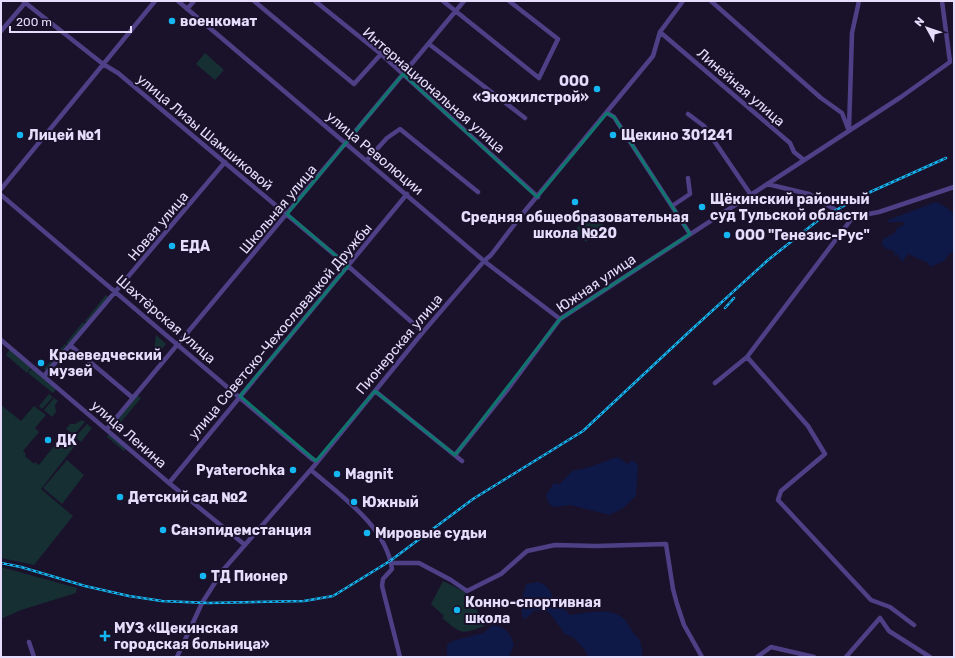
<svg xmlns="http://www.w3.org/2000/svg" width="955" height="658" viewBox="0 0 955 658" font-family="Rubik,sans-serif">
<rect width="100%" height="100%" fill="#1a122a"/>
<path fill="#162f33" d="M205 53 224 70 215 80 196 64Z
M592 212 604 223 586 242 574 231Z
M106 295 110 298 88 324 85 321Z
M83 322 87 325 70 346 66 343Z
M156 335 166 344 153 360Z
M65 344 69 347 47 372 44 369Z
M10 349 32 367 27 373 6 355Z
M33 368 57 388 53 393 28 373Z
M49 394 53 397 42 409 39 406Z
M137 395 141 398 117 427 112 425Z
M54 398 58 401 55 405 56 412 52 417 44 410Z
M1 405 21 421 34 406 46 415 35 428 39 432 23 451 26 454 25 456 34 464 35 462 39 465 54 446 57 448 68 435 77 443 41 489 73 516 34 565 1 558Z
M82 420 85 422 74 435 66 429 70 424H75Z
M87 424 92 428 81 442 75 437Z
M110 433 127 448 124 451 107 437Z
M67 460 84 475 62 504 43 488Z
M1 567 77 588 76 593 21 610 1 619Z
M443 581 465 592 483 620 485 624 484 626C460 635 462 634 442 618L444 616 431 604Z"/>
<path fill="#0e1947" d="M936 202 946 207 954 214V252L950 253 944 261 930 267 928 263 908 254 902 262 897 254 894 257 895 252 892 250 886 249 882 244 883 239 895 233 896 229 905 224 903 222H888V220Z
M617 457 628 464 632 460 638 465 636 496 623 508 610 515 570 505 554 507 549 504 546 495 554 483 560 484 572 471 587 468Z
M539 582C554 590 549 594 558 604 562 608 566 610 570 615 587 613 613 606 625 620 631 628 632 633 640 640L643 654 641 657H588L585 650 574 638 565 634 549 612 535 610 525 619 522 616V601L526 584Z
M492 625C505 626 510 633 514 645L509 657H447V645L452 641 484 633Z"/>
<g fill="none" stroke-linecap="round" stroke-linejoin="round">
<path stroke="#4e4086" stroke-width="4.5" d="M23 1 103 64 118 73 348 266 423 332
M178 1 484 261 560 319
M254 1 354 84 381 54
M315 1 381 54 538 197
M443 1 539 78 558 39 509 1
M711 1 821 98 842 113 849 131
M187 9 194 1
M1 31 25 3
M660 32 790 143 794 152 804 160
M429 44 525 118
M607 113 614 117 690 234
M688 114 704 126 751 195
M849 129 852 33 859 1
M367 160 387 138 400 129 478 192
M767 184 809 194 846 216 853 217 879 212 954 187
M1 189 155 1
M1 195 312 459 316 461
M672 206 690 194 688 178
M853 217 747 357 808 426 825 454 781 491 778 500 871 600 890 607 914 625
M1 340 169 483 245 545
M71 346 133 398
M44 376 225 162
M715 383 747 357
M375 391 462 461
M107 429 464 1
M455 455 508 389 560 319 901 97 950 62 942 1
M311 470C341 496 386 526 392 569L383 579 382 586 400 657
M169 483 407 194
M391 563H419L451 580 467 591 501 574 527 551 555 545 596 546 666 544 673 589 677 604 684 625 702 657
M29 642 34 657
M177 657 202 603 223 570 314 466 423 332 484 261 491 255 524 212 653 56 660 32 683 1
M757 657 771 647 814 657
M846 657 880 618 889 631 930 657"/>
<g stroke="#14b7f2" stroke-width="2.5">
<path id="rail" d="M725 308 734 298
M1 563 21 567 85 586 129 596 162 601 208 603 304 601 333 596 390 561 473 499 583 431 690 331 768 260 821 218 868 193 946 158"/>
</g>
<use href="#rail" stroke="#1a122a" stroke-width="1" stroke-dasharray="3" stroke-linecap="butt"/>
</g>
<path fill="none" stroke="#0f766e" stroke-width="3" stroke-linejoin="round" d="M403 74 537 197 607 113 614 117 690 234 560 319 455 455 375 391 316 461 240 396 348 266 287 214Z"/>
<g fill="#14b7f2" stroke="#1a122a" stroke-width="1.5">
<circle cx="172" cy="21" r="4"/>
<circle cx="597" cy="89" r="4"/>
<circle cx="20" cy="135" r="4"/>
<circle cx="613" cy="135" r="4"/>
<circle cx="575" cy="202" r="4"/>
<circle cx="702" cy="207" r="4"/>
<circle cx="727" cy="235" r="4"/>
<circle cx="172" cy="246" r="4"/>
<circle cx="41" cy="363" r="4"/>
<circle cx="48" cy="440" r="4"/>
<circle cx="293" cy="470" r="4"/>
<circle cx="337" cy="474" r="4"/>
<circle cx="120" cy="497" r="4"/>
<circle cx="354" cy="502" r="4"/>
<circle cx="163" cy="530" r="4"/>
<circle cx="367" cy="533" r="4"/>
<circle cx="203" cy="576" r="4"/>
<circle cx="457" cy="610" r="4"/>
<path d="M103 630h4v4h4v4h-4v4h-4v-4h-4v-4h4z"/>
</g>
<g text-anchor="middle" stroke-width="4" stroke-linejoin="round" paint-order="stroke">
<g font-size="14" font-weight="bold" fill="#e6ddfd" stroke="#1a122a" text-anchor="start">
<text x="180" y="26">военкомат</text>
<text x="589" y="86" text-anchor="end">ООО<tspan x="589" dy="16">«Экожилстрой»</tspan></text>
<text x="28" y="140">Лицей №1</text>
<text x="621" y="140">Щекино 301241</text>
<text x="710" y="204">Щёкинский районный<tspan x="710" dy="16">суд Тульской области</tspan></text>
<text x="575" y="222" text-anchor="middle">Средняя общеобразовательная<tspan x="575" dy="16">школа №20</tspan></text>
<text x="735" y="240">ООО "Генезис-Рус"</text>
<text x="180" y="251">ЕДА</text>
<text x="49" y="360">Краеведческий<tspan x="49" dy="16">музей</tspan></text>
<text x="56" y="445">ДК</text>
<text x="285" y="475" text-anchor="end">Pyaterochka</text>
<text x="345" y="479">Magnit</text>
<text x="128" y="502">Детский сад №2</text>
<text x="362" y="507">Южный</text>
<text x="171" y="535">Санэпидемстанция</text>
<text x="375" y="538">Мировые судьи</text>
<text x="211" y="581">ТД Пионер</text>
<text x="465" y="607">Конно-спортивная<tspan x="465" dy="16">школа</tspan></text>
<text x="114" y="633">МУЗ «Щекинская<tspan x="114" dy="16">городская больница»</tspan></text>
</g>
<g font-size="14" fill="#e6ddfd" stroke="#1a122a">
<text transform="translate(741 87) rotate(41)" y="5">Линейная улица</text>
<text transform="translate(434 90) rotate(41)" y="5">Интернациональная улица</text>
<text transform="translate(205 132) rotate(40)" y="5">улица Лизы Шамшиковой</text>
<text transform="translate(375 153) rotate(40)" y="5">улица Революции</text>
<text transform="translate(278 209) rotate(-50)" y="5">Школьная улица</text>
<text transform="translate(158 226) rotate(-50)" y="5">Новая улица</text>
<text transform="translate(596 283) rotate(-34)" y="5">Южная улица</text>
<text transform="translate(166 319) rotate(41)" y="5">Шахтёрская улица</text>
<text transform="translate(280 331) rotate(-50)" y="5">улица Советско-Чехословацкой Дружбы</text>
<text transform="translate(399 344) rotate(-50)" y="5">Пионерская улица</text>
<text transform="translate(129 434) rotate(41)" y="5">улица Ленина</text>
</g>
</g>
<rect width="955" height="658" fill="none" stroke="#e6ddfd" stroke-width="4"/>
<g transform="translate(927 28) rotate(310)" stroke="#1a122a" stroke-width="3" paint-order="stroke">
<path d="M0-3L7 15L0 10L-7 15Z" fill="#e6ddfd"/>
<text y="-6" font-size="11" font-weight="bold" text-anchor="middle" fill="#e6ddfd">N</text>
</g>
<path d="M10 26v6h121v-6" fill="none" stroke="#e6ddfd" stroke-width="2"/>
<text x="16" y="26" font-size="12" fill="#e6ddfd" stroke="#1a122a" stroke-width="3" paint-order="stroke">200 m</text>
</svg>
